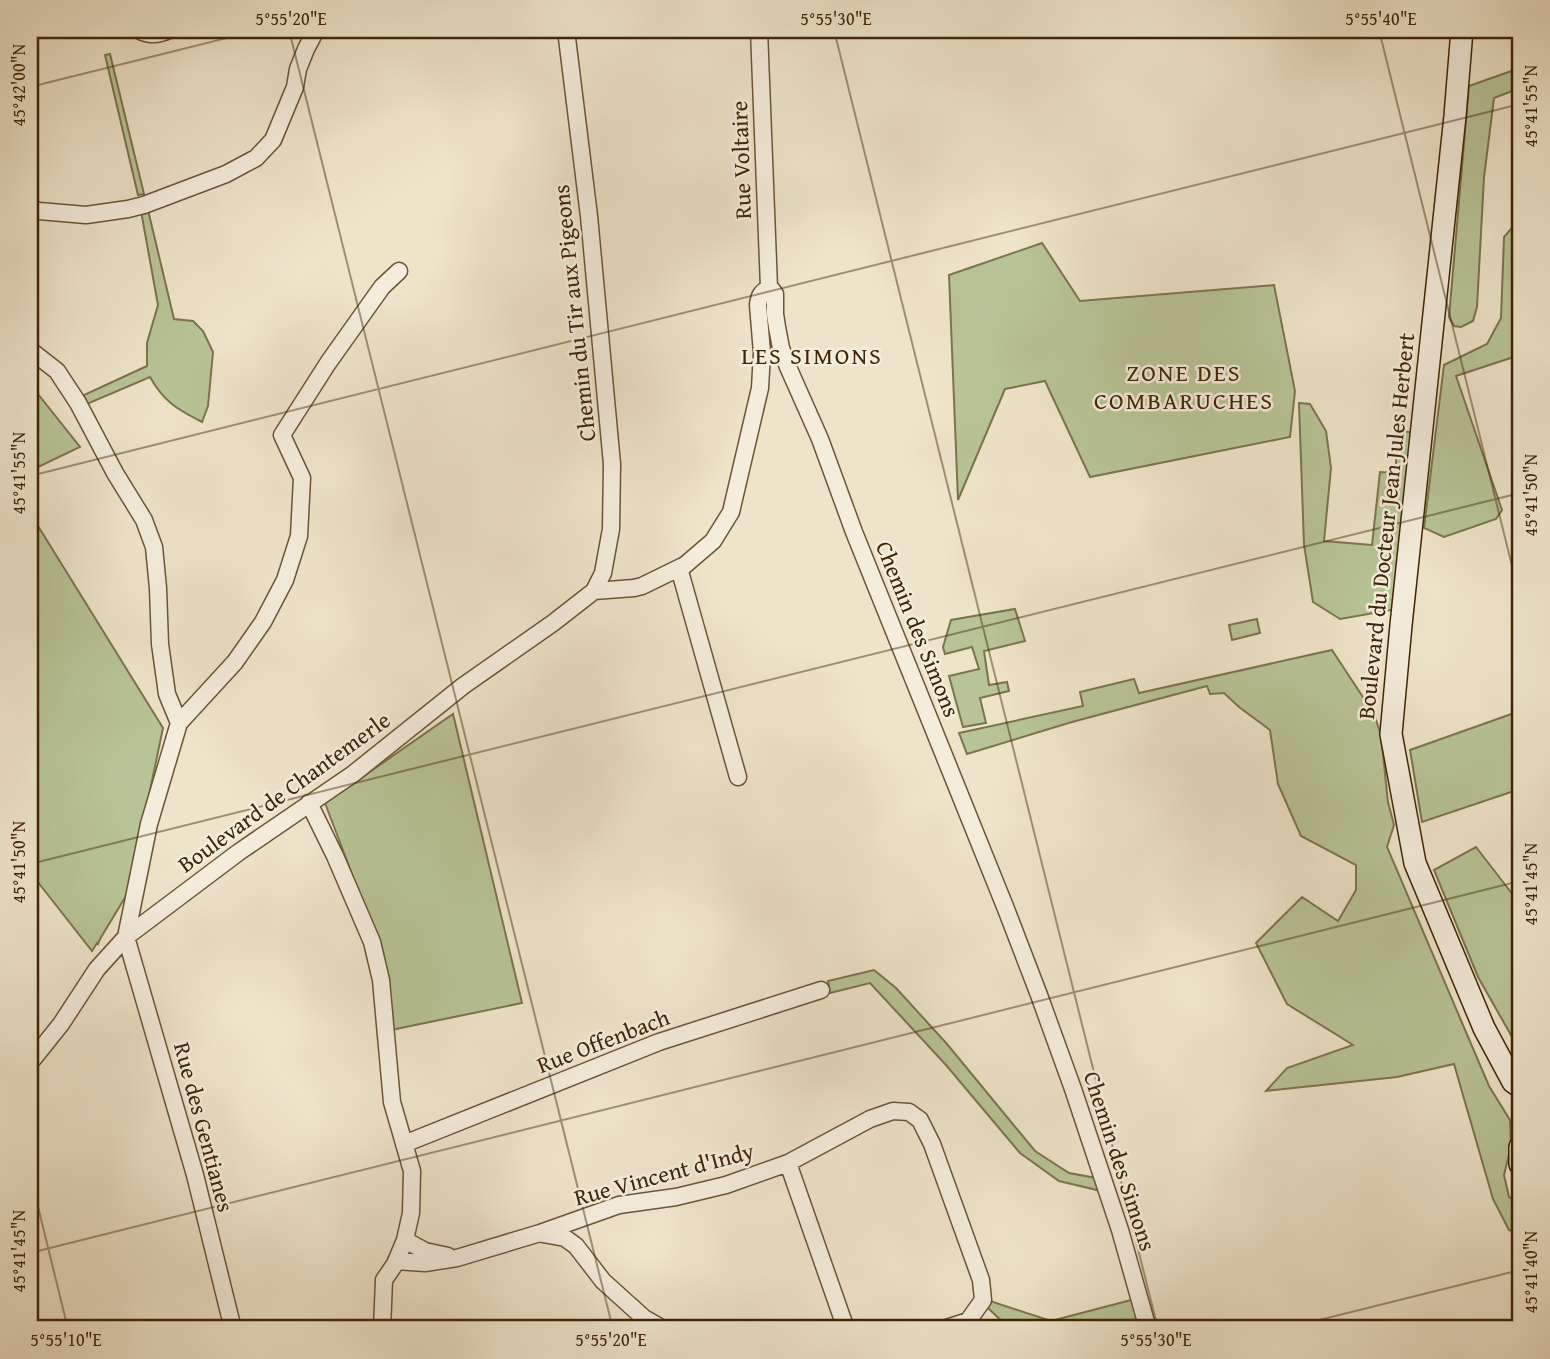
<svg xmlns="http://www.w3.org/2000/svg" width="1550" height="1359" viewBox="0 0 1550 1359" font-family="'Gentium Book Plus',serif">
<rect width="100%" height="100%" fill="#eee4ca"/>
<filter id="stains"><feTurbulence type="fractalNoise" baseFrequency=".00286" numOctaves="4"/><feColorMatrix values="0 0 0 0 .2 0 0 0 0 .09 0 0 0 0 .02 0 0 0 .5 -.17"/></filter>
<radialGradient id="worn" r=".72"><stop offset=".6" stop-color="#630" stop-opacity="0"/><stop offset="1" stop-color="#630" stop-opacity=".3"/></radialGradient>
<path fill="#b8c497" stroke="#7c744e" stroke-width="2" d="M110 54 144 194 138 195 105 55Z
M1520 68V88L1494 98 1484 177 1477 307 1473 321 1461 327 1454 326 1449 317 1469 86Z
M148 210 174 319 193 321 203 331 213 352 208 406 202 422C177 409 164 402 150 377L87 404 84 395 147 366V343L158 305 141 211Z
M1511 229 1520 230V236L1513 237 1517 322H1520V355L1456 376 1502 510 1496 519 1444 537 1424 528 1444 365 1487 344 1501 318 1504 237Z
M1042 243 1080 301 1274 285 1295 391 1290 437 1090 477 1045 381 1005 389 958 500 949 275Z
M30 384 80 447 30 471Z
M1299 403 1310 404 1326 431 1331 468 1324 541 1372 545 1380 472 1396 473V429L1417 434 1403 608 1340 619 1313 602 1304 545Z
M30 513 163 728 129 891 100 939 98 944 97 943 92 951 30 872Z
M1015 609 1025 641 984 651 989 685 1007 682 1009 691 980 698 986 723 963 727 949 676 979 669 972 647 945 654 943 647 951 620Z
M1257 619 1260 633 1232 640 1229 625Z
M1332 650 1374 714 1381 735 1388 802 1394 825 1387 847 1489 1086 1510 1120 1511 1146 1504 1175 1509 1197 1520 1202V1232L1509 1230 1493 1199 1454 1064 1397 1077 1266 1091 1287 1068 1353 1045 1287 1004 1256 943 1302 897 1338 921 1356 890V865L1301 836 1278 784 1270 730 1239 707 1224 693 1210 694 1207 686 1072 722 967 754 959 733 1083 706 1080 692 1134 679 1139 693Z
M1520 711V789L1422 822 1410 750Z
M453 714 522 1003 391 1030 377 940 325 803Z
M1476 847 1520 904V1051L1478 977 1434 870Z
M874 970 896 988 947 1044 1035 1151 1069 1173 1096 1178 1101 1191 1059 1181 1020 1153 946 1065 870 983 830 993 828 981Z
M1135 1299 1140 1318 1101 1329H1010L987 1307 990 1301 1051 1321Z"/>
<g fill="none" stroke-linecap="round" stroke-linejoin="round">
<g stroke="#6b5536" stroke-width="19">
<path id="street" d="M138 30C149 36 158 35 169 30
M759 30 769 288
M30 208 39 211 86 215 128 209 144 205 226 174 256 158 273 140 295 87 298 69 306 49 316 30
M30 350 57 371 78 403 115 473 144 520 154 547 158 588 160 644 167 694 179 723
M679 568 738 777
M594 591 634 588 642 586 685 565 713 541 731 512 760 388 762 353 758 305C759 296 761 292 769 288L772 290 775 294V314L777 327 781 348 788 367 820 439 854 532 1006 909 1039 995 1073 1089 1120 1230 1148 1329
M309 803 335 856 372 942 381 980 392 1102 412 1171 411 1213 405 1240 395 1264 384 1280 382 1329
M30 1060 33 1059 61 1024 97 969 126 937 239 852 353 774 463 686 553 623 594 591 603 573 611 529 612 464 589 216 566 30
M404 1144 659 1042 821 990
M788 1163 846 1329
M543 1234 565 1238 576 1246 603 1281 644 1318 663 1329
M405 1240 425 1251 448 1256
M396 1261 425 1263 457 1258 540 1233 619 1205 676 1197 726 1185 788 1163 870 1119 893 1111 909 1112 920 1120 932 1144 981 1280 983 1300 968 1321 943 1329
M233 1329 195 1175 126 937 149 824 179 723 235 662 263 622 285 580 299 536 302 478 282 435 328 363 382 287 399 271"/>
</g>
<g stroke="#3f2504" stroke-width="24">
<path id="secondary" d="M1462 30 1455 116 1401 625 1391 734 1415 863 1484 1028 1513 1082 1520 1087
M1520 1147V1164"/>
</g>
<use href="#street" stroke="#f4eddd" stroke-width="16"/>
<use href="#secondary" stroke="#f4eddd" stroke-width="21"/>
</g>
<path fill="none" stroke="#3f2504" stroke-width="2" stroke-opacity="0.45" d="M289 30 613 1329M834 30 1158 1329M1379 30 1520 598M30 87 259 30M30 476 1520 104M30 864 1520 493M30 1174 68 1329M30 1253 1520 881M1283 1329 1520 1270"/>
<g text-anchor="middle" stroke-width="5" stroke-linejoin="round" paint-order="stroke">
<g font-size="23" fill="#3f2504" stroke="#f4eddd">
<text transform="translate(741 160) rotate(-92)" y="8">Rue Voltaire</text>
<text transform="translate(574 313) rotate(-96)" y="8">Chemin du Tir aux Pigeons</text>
<text transform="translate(1386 526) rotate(-84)" y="8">Boulevard du Docteur Jean Jules Herbert</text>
<text transform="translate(918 629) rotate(68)" y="8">Chemin des Simons</text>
<text transform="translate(284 792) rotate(-36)" y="8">Boulevard de Chantemerle</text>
<text transform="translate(603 1041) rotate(-21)" y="8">Rue Offenbach</text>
<text transform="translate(204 1127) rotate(75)" y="8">Rue des Gentianes</text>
<text transform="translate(1120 1161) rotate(72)" y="8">Chemin des Simons</text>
<text transform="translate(664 1174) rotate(-15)" y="8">Rue Vincent d'Indy</text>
</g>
<g font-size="24" letter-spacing="2" fill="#3f2504" stroke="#f4eddd">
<text x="812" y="364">LES SIMONS</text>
<text x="1184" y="381">ZONE DES<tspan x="1184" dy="28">COMBARUCHES</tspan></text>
</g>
</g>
<rect width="1550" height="1359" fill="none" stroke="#eee4ca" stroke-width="77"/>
<rect x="38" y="38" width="1474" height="1282" fill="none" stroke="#3f2504" stroke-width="2.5"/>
<g font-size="18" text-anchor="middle" fill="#3f2504">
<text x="291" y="25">5°55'20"E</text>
<text x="836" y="25">5°55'30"E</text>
<text x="1381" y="25">5°55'40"E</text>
<text transform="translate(19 85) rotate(-90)" y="6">45°42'00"N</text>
<text transform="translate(1531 106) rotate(-90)" y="6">45°41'55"N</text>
<text transform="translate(19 473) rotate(-90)" y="6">45°41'55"N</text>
<text transform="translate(1531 495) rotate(-90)" y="6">45°41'50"N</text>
<text transform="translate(19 862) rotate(-90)" y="6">45°41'50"N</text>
<text transform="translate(1531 884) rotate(-90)" y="6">45°41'45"N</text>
<text transform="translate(19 1251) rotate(-90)" y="6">45°41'45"N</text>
<text transform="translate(1531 1272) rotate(-90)" y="6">45°41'40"N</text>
<text x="66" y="1346">5°55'10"E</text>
<text x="611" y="1346">5°55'20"E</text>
<text x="1156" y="1346">5°55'30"E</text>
</g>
<rect width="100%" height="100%" filter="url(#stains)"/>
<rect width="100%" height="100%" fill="url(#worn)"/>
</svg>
